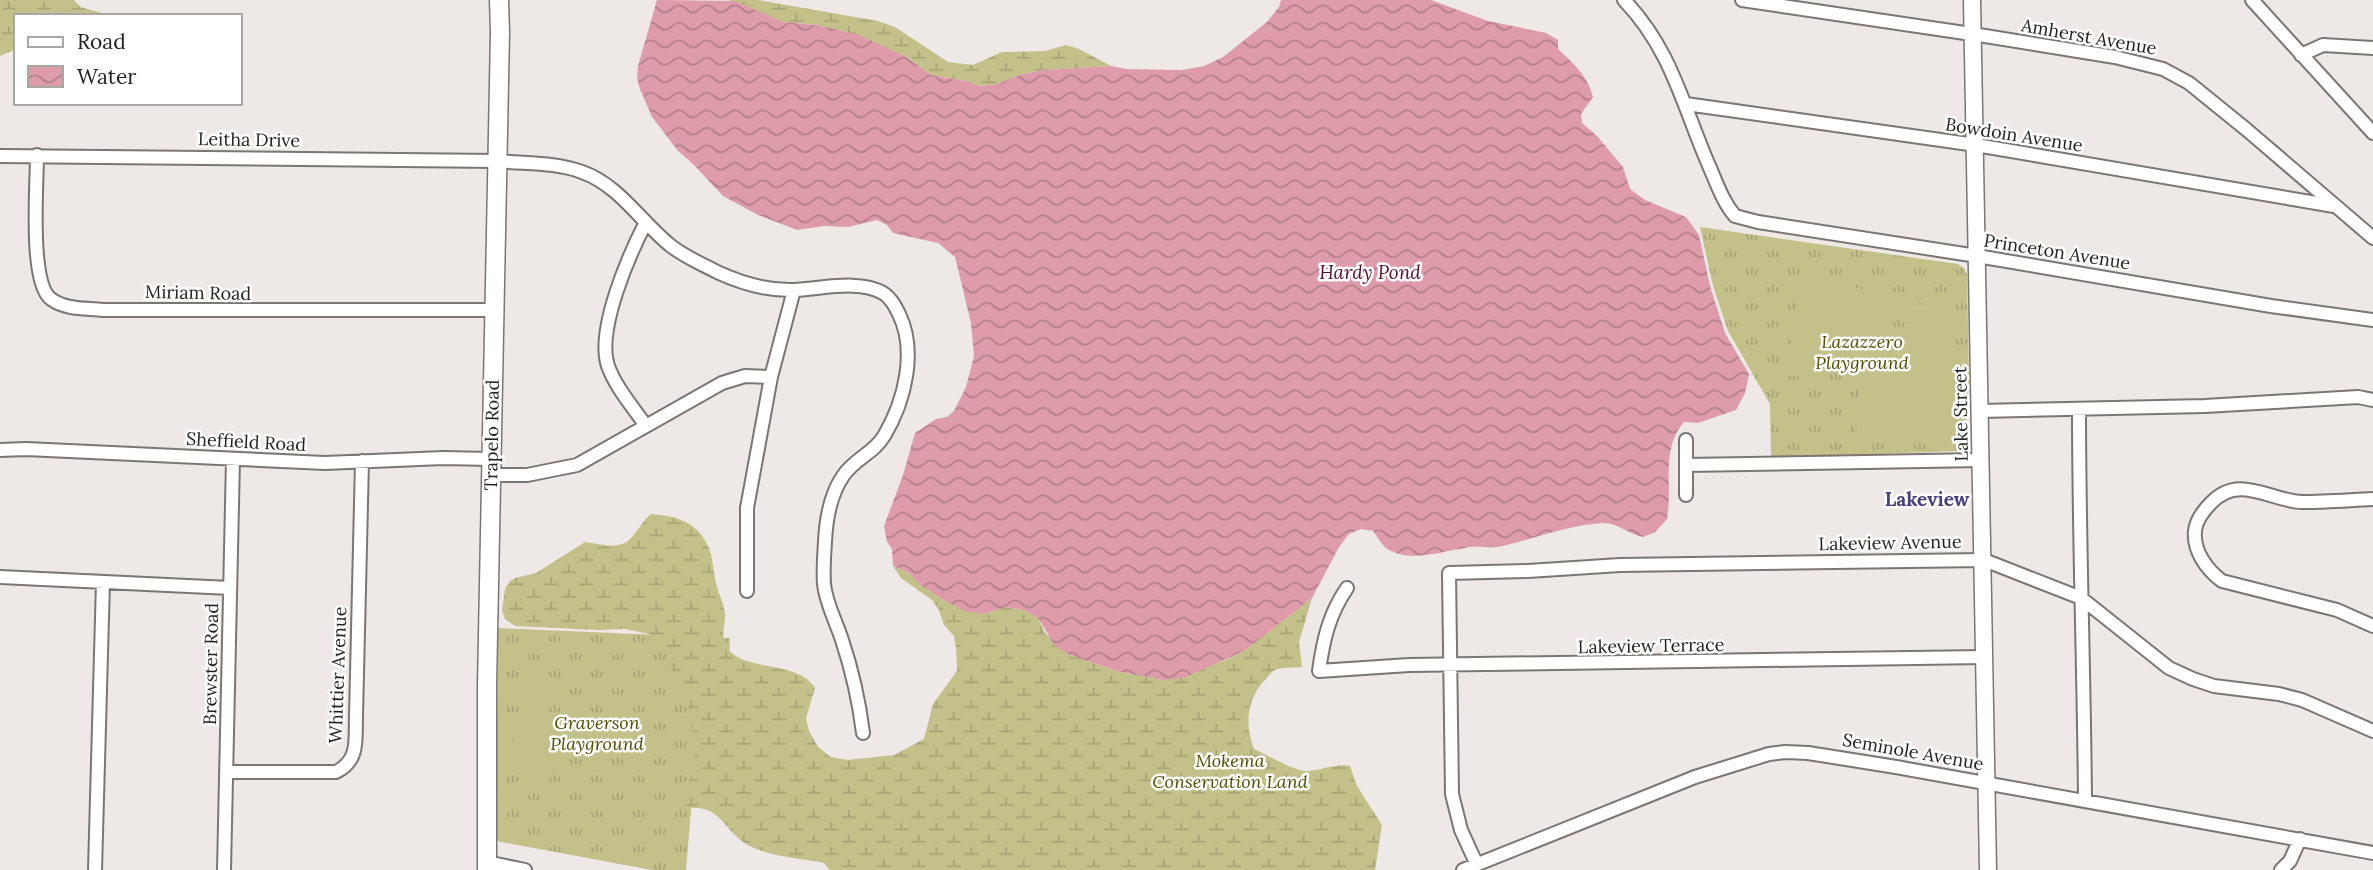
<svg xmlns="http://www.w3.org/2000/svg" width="2373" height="870" viewBox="0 0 2373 870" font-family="Lora,serif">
<defs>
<pattern id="grass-tufts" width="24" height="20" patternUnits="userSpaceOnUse" patternTransform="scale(1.75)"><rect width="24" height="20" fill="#c3c08a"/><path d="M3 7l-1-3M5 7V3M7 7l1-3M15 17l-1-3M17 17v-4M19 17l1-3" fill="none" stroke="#a7a577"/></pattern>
<pattern id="wetland-marsh" width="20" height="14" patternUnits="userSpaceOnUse" patternTransform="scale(1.75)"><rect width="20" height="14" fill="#c3c08a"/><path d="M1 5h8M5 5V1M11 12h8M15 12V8" fill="none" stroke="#a7a577"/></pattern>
<pattern id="water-waves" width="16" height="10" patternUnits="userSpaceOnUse" patternTransform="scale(1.75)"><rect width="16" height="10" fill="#de9cab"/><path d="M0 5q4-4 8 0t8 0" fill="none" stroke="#b47f8b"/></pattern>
</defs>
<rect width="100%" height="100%" fill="#eee9e6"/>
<path fill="url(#grass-tufts)" d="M1700 227 1958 264 1964 268 1967 275 1969 381 1965 443 1960 451 1771 458 1770 404 1728 331 1713 286Z
M498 628 730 638 724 756 696 751 686 870H652L496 841Z"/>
<path fill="url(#wetland-marsh)" d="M0 0H74L80 7 113 16H16V49L0 56Z
M728 0H758L878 21 895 27 948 62 973 65 1002 52 1045 51 1066 45 1079 49 1111 66 1044 70 1022 74 997 84 979 86 966 81 931 75 906 57 818 25 783 22Z
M651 514C675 516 697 521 708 546 713 556 713 571 716 583 718 593 724 603 725 614 726 623 720 636 726 646 741 673 797 659 815 688L806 718 809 731 818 747 831 757 848 760 894 755 924 739 933 704 957 671 956 648 954 636 944 625 939 610 932 600 901 578 893 566 909 573 920 584 945 601 983 614 1006 607 1024 610 1038 618 1045 633 1070 655 1120 672 1163 680 1225 660 1244 651 1312 598 1299 642 1302 667C1295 668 1282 667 1275 670 1271 672 1269 675 1267 678 1247 697 1244 724 1254 749 1267 755 1294 771 1306 771 1321 771 1335 763 1350 766L1357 786 1382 825 1375 870H830L824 863C799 858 765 857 743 842 723 828 720 806 690 808L684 803V794L692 775 695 750 687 699 673 677 664 646 649 634 625 629 597 630 515 626 505 619 502 610 505 589 510 581 515 578 536 573 585 542C600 544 617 550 629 540 637 533 642 521 651 514Z"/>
<path fill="#c3c08a" d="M1805 279 1844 284 1896 300C1887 359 1846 381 1789 376L1786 369 1800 283Z
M1911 304 1952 306 1951 330 1910 328Z
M1902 334 1952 337 1948 369 1955 421 1947 434 1856 444C1857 414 1854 383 1873 359 1881 349 1893 342 1902 334Z
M509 688H547V693H554L553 703H547V706H509L508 702H502V692H508Z
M509 712 547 713V731L508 730Z
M507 742 553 743 552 775 506 774Z"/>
<path fill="url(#water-waves)" d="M657 0 735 1 783 22 817 25 859 35 906 57 931 75 966 81 979 86 997 84 1022 74 1044 70 1111 66 1126 69 1182 70 1204 66 1223 57 1267 22 1279 7 1281 0H1431L1488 21 1546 33 1558 40V49C1573 63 1588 76 1593 97L1581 114 1582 123 1597 136 1623 167 1630 189 1645 200 1686 217 1699 235 1710 286 1725 333 1749 374 1745 393 1736 410 1698 423 1684 422C1660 449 1673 487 1667 519L1655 532 1643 537C1628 534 1619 523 1603 523 1569 525 1536 538 1503 546 1490 549 1477 545 1465 548 1442 551 1409 564 1386 548 1381 544 1377 536 1373 531L1361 529 1349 534 1339 547 1312 598 1244 651 1183 678 1163 680 1120 672 1070 655 1055 646 1038 618 1024 610 1006 607 983 614 965 611 945 601 919 584 909 573 893 566 892 549 887 542 884 526 903 475 915 433 936 419 947 417 954 411 966 387 974 356 971 323 955 257 938 243 893 233 887 225 877 220 848 227 824 226 797 230 758 215 723 196 693 164 678 151 652 117 640 89 637 78 638 66Z"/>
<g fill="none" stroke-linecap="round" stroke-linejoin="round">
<g stroke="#7a7673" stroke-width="16">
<path id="minor" d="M1624 0C1672 50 1683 107 1710 168 1717 184 1723 202 1735 216L1758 222 1977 256 2271 306 2373 320
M1742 0 1985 36 2115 57 2163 69 2189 83 2247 130 2373 238
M2252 0 2373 133
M2301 55 2323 45 2373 48
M1686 104 1976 145 2334 206
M37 155C37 184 29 283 51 299 66 310 86 308 103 310H495
M0 156 498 161C525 164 555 162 582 172 619 185 641 222 671 246 685 257 702 264 717 272 741 283 768 291 794 290 821 289 859 279 883 293 891 298 895 306 899 314 917 351 905 401 884 436 874 453 854 459 843 476 830 495 826 519 825 542 824 556 823 570 824 584 826 604 836 621 842 640 852 670 859 701 863 733
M2079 409C2079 540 2084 670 2085 801
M1980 411 2205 406 2358 397 2373 400
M646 426C633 407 616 388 608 366 596 330 629 255 646 222
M1686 440V495
M0 450 26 449 325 463 443 458 491 459
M1686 465 1982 460
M491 475H527L577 465 722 383 745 376 771 377
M2373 499C2350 500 2326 502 2302 502 2270 501 2239 473 2211 503 2204 510 2196 520 2195 531 2193 551 2207 570 2222 581L2337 610 2373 626
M0 577 230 588
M1347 588C1329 614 1323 641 1319 671L1409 665 1985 657
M747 591V508L771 377 794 290
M226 772H336C360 760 355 739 356 716L362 461
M486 862 525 870
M1477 865 1461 830 1452 794 1449 573 1528 571 1620 565 1984 560 2081 598 2169 668 2193 679 2214 686 2279 694 2302 700 2373 731
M95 870 103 582
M224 870 233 459
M1463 870 1695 777 1769 754 1785 752 1808 753 1896 767 2373 853
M2281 870 2290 861 2300 839"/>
</g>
<g stroke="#7a7673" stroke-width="19">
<path id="tertiary" d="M1972 0 1988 870"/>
</g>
<g stroke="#7a7673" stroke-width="21">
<path id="secondary" d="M487 870V685L500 32 499 0"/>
</g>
<use href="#minor" stroke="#fff" stroke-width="12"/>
<use href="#tertiary" stroke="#fff" stroke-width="16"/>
<use href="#secondary" stroke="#fff" stroke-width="18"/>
</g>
<g text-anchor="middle" stroke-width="5" stroke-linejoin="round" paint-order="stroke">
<g font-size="18" fill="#242221" stroke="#fff">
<text transform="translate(2089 37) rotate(10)" y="6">Amherst Avenue</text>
<text transform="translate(2014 135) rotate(9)" y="6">Bowdoin Avenue</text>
<text transform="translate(249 140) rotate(1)" y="6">Leitha Drive</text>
<text transform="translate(2057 252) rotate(9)" y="6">Princeton Avenue</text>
<text transform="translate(198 293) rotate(1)" y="6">Miriam Road</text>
<text transform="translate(1961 414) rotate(-91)" y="6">Lake Street</text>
<text transform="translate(492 435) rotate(-89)" y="6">Trapelo Road</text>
<text transform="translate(246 442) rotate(3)" y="6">Sheffield Road</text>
<text transform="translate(1890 543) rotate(-1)" y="6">Lakeview Avenue</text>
<text transform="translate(1651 646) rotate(-1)" y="6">Lakeview Terrace</text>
<text transform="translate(211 664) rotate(-89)" y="6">Brewster Road</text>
<text transform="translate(338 675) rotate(-88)" y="6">Whittier Avenue</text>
<text transform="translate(1913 752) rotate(10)" y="6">Seminole Avenue</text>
</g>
<g font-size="18" font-style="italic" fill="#534d00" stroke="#fff">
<text x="1862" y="348">Lazazzero<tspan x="1862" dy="21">Playground</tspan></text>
<text x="597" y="729">Graverson<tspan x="597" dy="21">Playground</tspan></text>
<text x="1230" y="767">Mokema<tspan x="1230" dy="21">Conservation Land</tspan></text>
</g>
<g font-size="19" font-style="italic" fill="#5b0e2b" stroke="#fff">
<text x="1370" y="279">Hardy Pond</text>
</g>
<g font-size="19" font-weight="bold" fill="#4a407d" stroke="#fff">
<text x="1927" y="506">Lakeview</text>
</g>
</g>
<rect x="14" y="14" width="228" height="91" fill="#ffffff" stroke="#a7a7a6" stroke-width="2"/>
<rect x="28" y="37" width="35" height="10" fill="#ffffff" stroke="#a7a7a6" stroke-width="2"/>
<text x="77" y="49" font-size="21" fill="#242221">Road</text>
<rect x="28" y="66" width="35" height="21" fill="url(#water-waves)" stroke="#a7a7a6" stroke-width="2"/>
<text x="77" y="84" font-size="21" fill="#242221">Water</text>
</svg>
